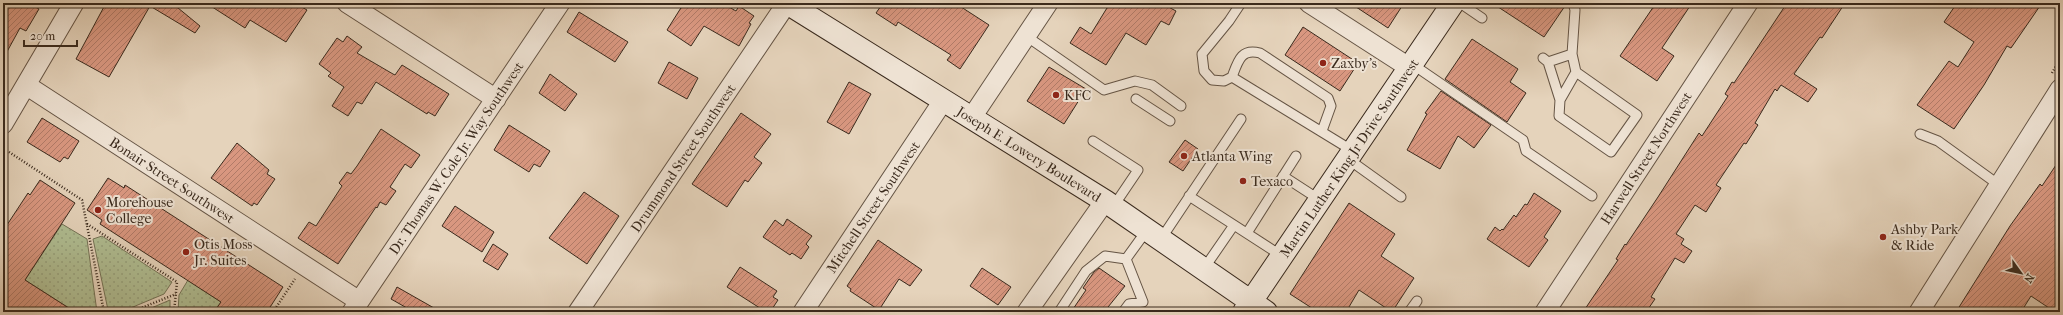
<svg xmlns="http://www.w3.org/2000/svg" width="2063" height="315" viewBox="0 0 2063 315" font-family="'IM FELL French Canon',serif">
<defs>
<pattern id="grass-dots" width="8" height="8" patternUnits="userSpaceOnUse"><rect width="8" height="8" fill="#b0be93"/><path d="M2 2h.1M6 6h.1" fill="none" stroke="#98a37e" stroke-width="1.8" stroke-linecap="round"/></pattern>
<pattern id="building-hatch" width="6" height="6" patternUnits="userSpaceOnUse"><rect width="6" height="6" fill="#d99780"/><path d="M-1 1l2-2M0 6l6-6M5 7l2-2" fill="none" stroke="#b17b68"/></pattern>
</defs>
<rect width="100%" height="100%" fill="#e5d3bb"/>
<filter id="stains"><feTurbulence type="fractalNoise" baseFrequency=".005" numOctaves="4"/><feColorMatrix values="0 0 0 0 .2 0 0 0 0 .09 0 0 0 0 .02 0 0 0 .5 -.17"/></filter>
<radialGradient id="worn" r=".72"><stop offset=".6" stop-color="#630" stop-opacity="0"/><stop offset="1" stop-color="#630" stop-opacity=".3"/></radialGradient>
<path fill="url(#grass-dots)" stroke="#757458" d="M62 224 87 239 97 312H75L25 280Z
M102 236 172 282 164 294 121 312H111L108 310 93 239Z
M188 280 221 302 214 312H178L179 295Z
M170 300V312H142Z"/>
<path fill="url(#building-hatch)" stroke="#3a2a1d" d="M3 3H28L39 9 26 31 20 28 3 59Z
M106 3H172L200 26 195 33 150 6 109 77 76 59Z
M206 3H295L307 10 286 42 250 20 245 28Z
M684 3H722L736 11 739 6 754 16 749 23 751 24 739 46 704 26 691 46 667 30Z
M883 3H955L989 25 960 69 947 60 951 55 898 22 896 26 876 13Z
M1110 3H1161L1176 11 1169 25 1161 21 1146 45 1126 33 1106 65 1070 43 1080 27 1091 34Z
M1350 3H1404L1388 28Z
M1492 3H1567L1544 37Z
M1656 3H1692L1662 48 1674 56 1657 81 1620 56Z
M1787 3H1845L1822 38 1820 37 1794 74 1817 89 1808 102 1781 85 1777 91 1775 89 1755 123 1758 125 1746 144 1744 143 1716 185 1721 188 1706 212 1695 205 1676 234 1684 239 1681 244 1692 251 1684 263 1675 258 1651 297 1655 299 1646 312H1583L1618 260 1616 259 1625 244 1626 245 1658 197 1699 133 1702 136 1728 96 1725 94 1732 82 1734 83Z
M1957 3H2042L2011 48 2007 46 1984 85 1954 129 1917 105 1949 61 1958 67 1974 42 1944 22Z
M579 12 628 42 615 62 567 32Z
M1303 27 1358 63 1340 91 1285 55Z
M347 36 362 47 357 53 393 74 395 75 402 65 449 94 435 116 428 112 427 114 376 82 362 104 357 102 348 116 332 106 344 87 328 76 331 73 319 64 337 38 343 42Z
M1472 39 1518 69 1510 82 1526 93 1507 122 1445 79Z
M669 62 698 78 687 99 658 83Z
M1049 67 1086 89 1064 124 1027 101Z
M550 74 577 94 565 111 539 93Z
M849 82 871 94 849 134 827 122Z
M1441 91 1491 125 1474 148 1458 136 1440 169 1407 150 1427 114 1425 113Z
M741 113 771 134 754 157 762 163 748 182 745 180 727 207 692 184Z
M42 118 79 141 68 159 64 157 60 162 27 142Z
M509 125 550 151 540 167 534 164 529 172 494 150Z
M381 129 420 155 411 168 405 164 390 187 396 191 386 205 380 202 377 208 376 207 338 264 298 238 309 222 316 226 342 186 339 183 347 172 351 174 357 166Z
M1185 140 1198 149 1183 171 1169 162Z
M237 143 269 170 267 174 275 179 257 205 254 203 252 206 211 178Z
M2060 159V312H2055L2031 296 2021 312H1956L2010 226 2040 184 2042 186Z
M108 178 124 188 125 185 283 287 267 312H214L221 302 100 224 102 220 87 210Z
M40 180 75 203 25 280 75 312H3V231L28 193 30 195Z
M584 192 619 216 587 264 549 238Z
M1534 193 1561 211 1544 237 1548 240 1529 267 1487 239 1495 227 1500 231 1502 229 1503 230 1514 215 1516 217 1525 204 1527 205Z
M1349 203 1395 234 1381 256 1414 278 1392 312 1359 290 1346 312H1318L1290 294Z
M455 206 494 232 482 252 442 226Z
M787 219 812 236 806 244 809 247 801 259 792 253 790 255 763 237 775 220 783 226Z
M878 240 922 270 910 286 899 279 879 310 850 291 851 289 847 286Z
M493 244 508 254 498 270 483 261Z
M740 267 777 291 773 297 778 300 770 312H766L727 287Z
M982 268 1011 287 998 305 970 286Z
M1099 268 1125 286 1104 312H1071L1086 290 1083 288 1094 272Z
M397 287 441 312H414L391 299Z"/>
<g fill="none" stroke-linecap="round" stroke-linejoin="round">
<g stroke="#655444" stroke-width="11">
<path id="lane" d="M1241 3 1229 21 1202 54 1204 71 1212 80 1224 81 1232 77 1353 151
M1460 3 1482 18
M1026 36 1104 90 1135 81 1152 85 1181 106
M1543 58 1548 62 1560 100 1559 116 1611 152 1637 115 1576 72 1572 54 1575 10 1573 3
M1548 62 1572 54
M1412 64 1523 140 1526 151 1592 196
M1232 77C1238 61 1241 48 1260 53L1328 98 1331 106 1322 131
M1136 99 1170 121
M1560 100 1576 72
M1920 134 1938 141 1999 185
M1093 141 1138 170 1113 207
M1348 159 1401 197
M1283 176 1320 200
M1189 196 1282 256
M1247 233 1296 156
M1161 239 1241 119
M1203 270 1234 225
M1059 312 1086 271 1105 256 1126 259
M1123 312 1129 304 1143 302 1126 259 1147 230
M1409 312 1417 301"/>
</g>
<g stroke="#655444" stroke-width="21">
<path id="street" d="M347 3 496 99
M1309 3 1410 68
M26 85 359 301
M972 117 1048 3
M3 124 74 3
M352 312 560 3
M578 312 787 3
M803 312 943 101
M1027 312 1105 201
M1545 312 1748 3
M1919 312 2060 89"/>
</g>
<g stroke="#3a2a1d" stroke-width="24">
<path id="secondary" d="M787 3 1105 201 1266 312
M1244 312 1453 3"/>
</g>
<path stroke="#3a2a1d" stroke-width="2.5" stroke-dasharray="1 2" stroke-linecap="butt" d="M2052 73 2060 59
M9 152 82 200 104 312
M87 224 177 282 174 312
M131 312 176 294
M273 312 295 279"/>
<use href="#lane" stroke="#eee2d3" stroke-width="9"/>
<use href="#street" stroke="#eee2d3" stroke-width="19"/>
<use href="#secondary" stroke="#eee2d3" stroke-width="22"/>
</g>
<g fill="#8f2418" stroke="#eee2d3" stroke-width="1.5">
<circle cx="1323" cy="63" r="4"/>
<circle cx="1056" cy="95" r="4"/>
<circle cx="1184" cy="156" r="4"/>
<circle cx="1243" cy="181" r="4"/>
<circle cx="98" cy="210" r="4"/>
<circle cx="1883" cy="237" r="4"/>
<circle cx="186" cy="252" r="4"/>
</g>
<g text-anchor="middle" stroke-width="4" stroke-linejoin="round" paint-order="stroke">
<g font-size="14" fill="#3a2a1d" stroke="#eee2d3" text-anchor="start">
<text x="1331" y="68">Zaxby's</text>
<text x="1064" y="100">KFC</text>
<text x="1192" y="161">Atlanta Wing</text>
<text x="1251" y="186">Texaco</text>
<text x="106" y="207">Morehouse<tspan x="106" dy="16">College</tspan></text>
<text x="1891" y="234">Ashby Park<tspan x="1891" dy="16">&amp; Ride</tspan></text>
<text x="194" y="249">Otis Moss<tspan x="194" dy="16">Jr. Suites</tspan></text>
</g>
<g font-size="14" fill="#3a2a1d" stroke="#eee2d3">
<text transform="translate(1029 154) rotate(32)" y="5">Joseph E. Lowery Boulevard</text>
<text transform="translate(456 158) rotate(-56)" y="5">Dr. Thomas W. Cole Jr. Way Southwest</text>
<text transform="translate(683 158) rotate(-56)" y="5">Drummond Street Southwest</text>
<text transform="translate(1349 158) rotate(-56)" y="5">Martin Luther King Jr Drive Southwest</text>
<text transform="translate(1646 158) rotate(-57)" y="5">Harwell Street Northwest</text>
<text transform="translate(172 180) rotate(33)" y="5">Bonair Street Southwest</text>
<text transform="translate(873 207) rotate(-56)" y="5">Mitchell Street Southwest</text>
</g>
</g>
<rect width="2063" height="315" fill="none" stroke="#e5d3bb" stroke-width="16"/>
<rect x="4" y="4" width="2055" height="307" fill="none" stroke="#3a2a1d" stroke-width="2"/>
<rect x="8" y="8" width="2047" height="299" fill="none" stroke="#3a2a1d"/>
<g transform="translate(2021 273) rotate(123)" stroke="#eee2d3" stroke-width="3" paint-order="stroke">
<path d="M0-3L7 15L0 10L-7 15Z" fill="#3a2a1d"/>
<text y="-6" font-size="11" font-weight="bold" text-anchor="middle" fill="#3a2a1d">N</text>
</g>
<path d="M24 40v6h53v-6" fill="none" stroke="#3a2a1d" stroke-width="2"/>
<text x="30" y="40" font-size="12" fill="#3a2a1d" stroke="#eee2d3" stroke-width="3" paint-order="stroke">20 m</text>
<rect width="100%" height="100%" filter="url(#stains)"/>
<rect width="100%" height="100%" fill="url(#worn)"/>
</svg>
